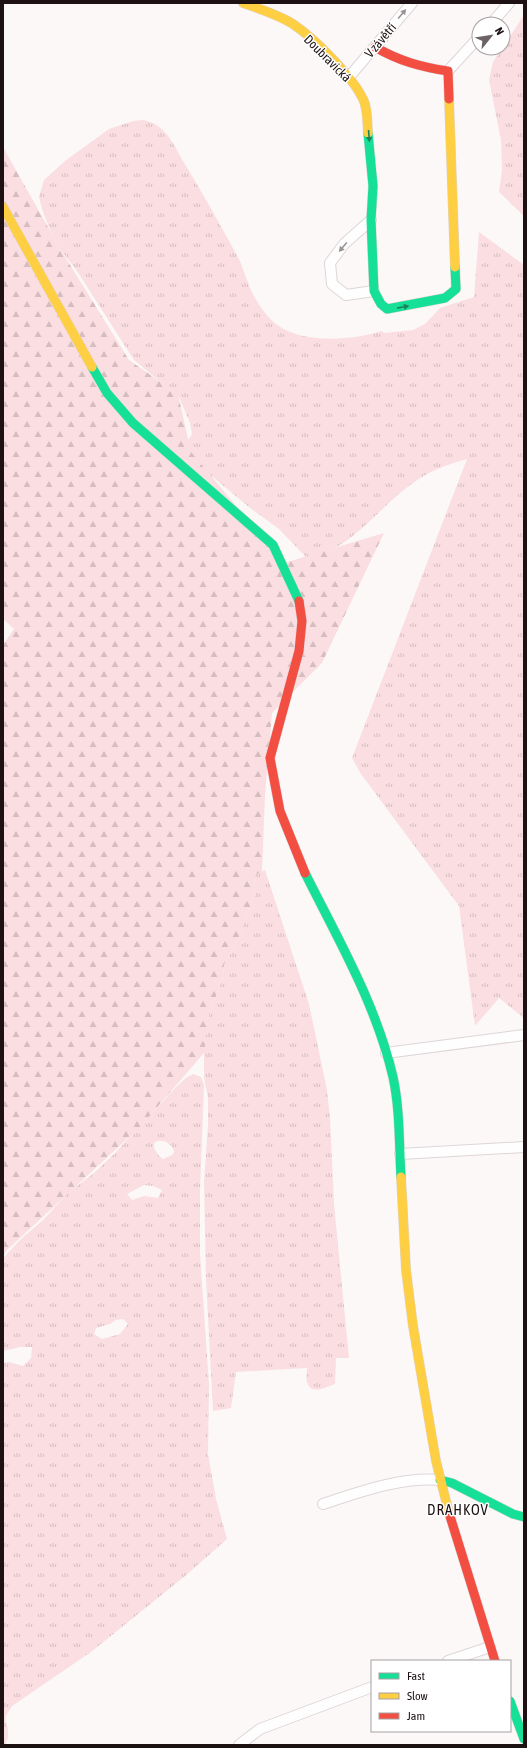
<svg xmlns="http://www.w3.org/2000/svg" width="527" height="1748" viewBox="0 0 527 1748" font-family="'Asap Condensed',sans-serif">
<defs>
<pattern id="grass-tufts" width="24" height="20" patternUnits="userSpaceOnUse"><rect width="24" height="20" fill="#fadee1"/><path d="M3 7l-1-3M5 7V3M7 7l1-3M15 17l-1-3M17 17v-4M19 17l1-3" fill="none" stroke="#d6bdc0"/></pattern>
<pattern id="forest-firs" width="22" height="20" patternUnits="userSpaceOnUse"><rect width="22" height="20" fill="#fadee1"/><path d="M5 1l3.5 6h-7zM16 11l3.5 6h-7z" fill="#d6bdc0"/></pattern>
</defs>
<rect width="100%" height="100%" fill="#fcf8f8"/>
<path fill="url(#grass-tufts)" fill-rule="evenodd" d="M524 15V216L499 192 502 170 501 140 489 80 493 62Z
M143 120C165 124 173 143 183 161 203 194 221 226 239 259 245 272 248 286 255 298 261 308 269 320 279 326 304 344 354 340 382 331L384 333 413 330 425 324 440 308 474 297 479 232 524 265V1018L499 998 475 1026 459 906 361 774 352 758 467 459C448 464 429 471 413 483 379 506 350 553 306 557L279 529 249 507 202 468 184 447 192 434 190 423 179 397 134 360 77 271 60 249 50 230 42 209 39 197 44 180 65 161 109 129 133 121Z
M265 870 309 1004 327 1090 330 1118 334 1204 349 1358H336L335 1384C326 1387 311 1396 307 1382 306 1378 307 1372 307 1368L236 1372 231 1408 213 1411 206 1279 204 1182 208 1125V1098L204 1078V1045L210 1007 215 999 223 977 224 964 239 938 245 918 255 896 254 887 255 875Z
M193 1074 201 1077 204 1085 200 1192V1253L209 1385 208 1454 216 1499 227 1539 185 1576 91 1652 12 1706C0 1723 9 1720 8 1736 8 1739 6 1742 5 1745H3V1363L9 1362 23 1366 31 1358 32 1347H20L3 1351V1258L22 1238 43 1220 68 1193 94 1173 115 1153 178 1085 186 1078ZM158 1141C165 1140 173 1145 174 1152L172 1155 163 1159 159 1156 154 1148V1143ZM144 1185 153 1186 162 1190 158 1198 144 1196 132 1200 127 1194ZM123 1319 128 1324 120 1334 102 1339 94 1334 96 1328 110 1324 116 1320Z"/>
<path fill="url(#forest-firs)" d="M3 147 62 252 129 360 178 394 191 452 284 563 384 533 322 663 272 713 265 795 262 872 255 875 254 887 255 896 245 918 239 938 224 964 223 977 215 999 210 1007 204 1053 140 1127 7 1250 3 1257V645L14 629 3 619Z"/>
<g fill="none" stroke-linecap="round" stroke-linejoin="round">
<g stroke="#ded5d7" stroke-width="12">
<path id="street" d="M491 24 509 3
M448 71 479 37
M349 77 412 3
M371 220 344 244 330 263 332 284 346 295 374 291
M386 1053 524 1035
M400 1154 524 1147
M323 1504C360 1492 400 1477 440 1480
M448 1661 490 1647
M239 1745 260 1729 372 1687"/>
</g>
<g stroke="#ded5d7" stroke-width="10">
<path id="fast" d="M368 133 373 186 371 220 374 291 381 304 387 309 445 298 456 289 455 267
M92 367 107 393 133 423 273 545 299 601
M305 873C338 939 376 1004 393 1077 400 1109 399 1144 401 1177
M440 1480 452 1483 513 1514 524 1517
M510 1701 524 1739"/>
</g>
<g stroke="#ded5d7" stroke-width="10">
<path id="slow" d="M243 3C260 9 279 15 293 24 315 39 350 74 362 97 368 107 367 122 368 133
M449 99 455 267
M3 207 92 367
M401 1177 406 1270 413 1326 436 1461 449 1513"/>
</g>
<g stroke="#ded5d7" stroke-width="10">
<path id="jam" d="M375 47C399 61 421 67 448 71L449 99
M299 601 302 621 299 651 270 758 280 811 305 873
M449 1513 495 1661"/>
</g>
<use href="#street" stroke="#fffefe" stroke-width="10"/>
<use href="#fast" stroke="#16e098" stroke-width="9"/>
<use href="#slow" stroke="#ffcf43" stroke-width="9"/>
<use href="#jam" stroke="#f24e42" stroke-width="9"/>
</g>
<defs><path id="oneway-solid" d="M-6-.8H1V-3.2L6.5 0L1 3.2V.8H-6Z"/></defs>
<g fill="#9a9394">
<use href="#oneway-solid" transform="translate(402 14) rotate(-50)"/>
<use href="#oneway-solid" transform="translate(343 247) rotate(130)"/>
</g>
<g fill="#1a835c">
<use href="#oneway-solid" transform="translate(369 136) rotate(85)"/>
<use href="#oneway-solid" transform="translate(403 307) rotate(-11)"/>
</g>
<g text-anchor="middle" stroke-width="3" stroke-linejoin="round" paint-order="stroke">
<g font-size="13" fill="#1e1113" stroke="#fff">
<text transform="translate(380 40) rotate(-50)" y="5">V závětří</text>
<text transform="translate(328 58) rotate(45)" y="5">Doubravická</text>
</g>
<g font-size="15" letter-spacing="1" fill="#1e1113" stroke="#fff">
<text x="458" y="1515">DRAHKOV</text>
</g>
</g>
<rect width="527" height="1748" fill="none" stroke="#1e1113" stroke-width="8"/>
<rect x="371" y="1660" width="140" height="72" fill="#ffffff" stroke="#a5a0a1"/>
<rect x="379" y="1673" width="20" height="6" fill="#16e098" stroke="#a5a0a1"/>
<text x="407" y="1680" font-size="12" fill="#1e1113">Fast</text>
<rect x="379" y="1693" width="20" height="6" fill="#ffcf43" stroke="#a5a0a1"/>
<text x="407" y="1700" font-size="12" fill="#1e1113">Slow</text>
<rect x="379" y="1713" width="20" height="6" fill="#f24e42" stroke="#a5a0a1"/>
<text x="407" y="1720" font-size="12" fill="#1e1113">Jam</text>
<g transform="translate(491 36) rotate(60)"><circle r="19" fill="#ffffff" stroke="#a5a0a1"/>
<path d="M0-3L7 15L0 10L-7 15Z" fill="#6c6263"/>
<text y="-6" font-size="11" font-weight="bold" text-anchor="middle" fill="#1e1113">N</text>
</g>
</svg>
